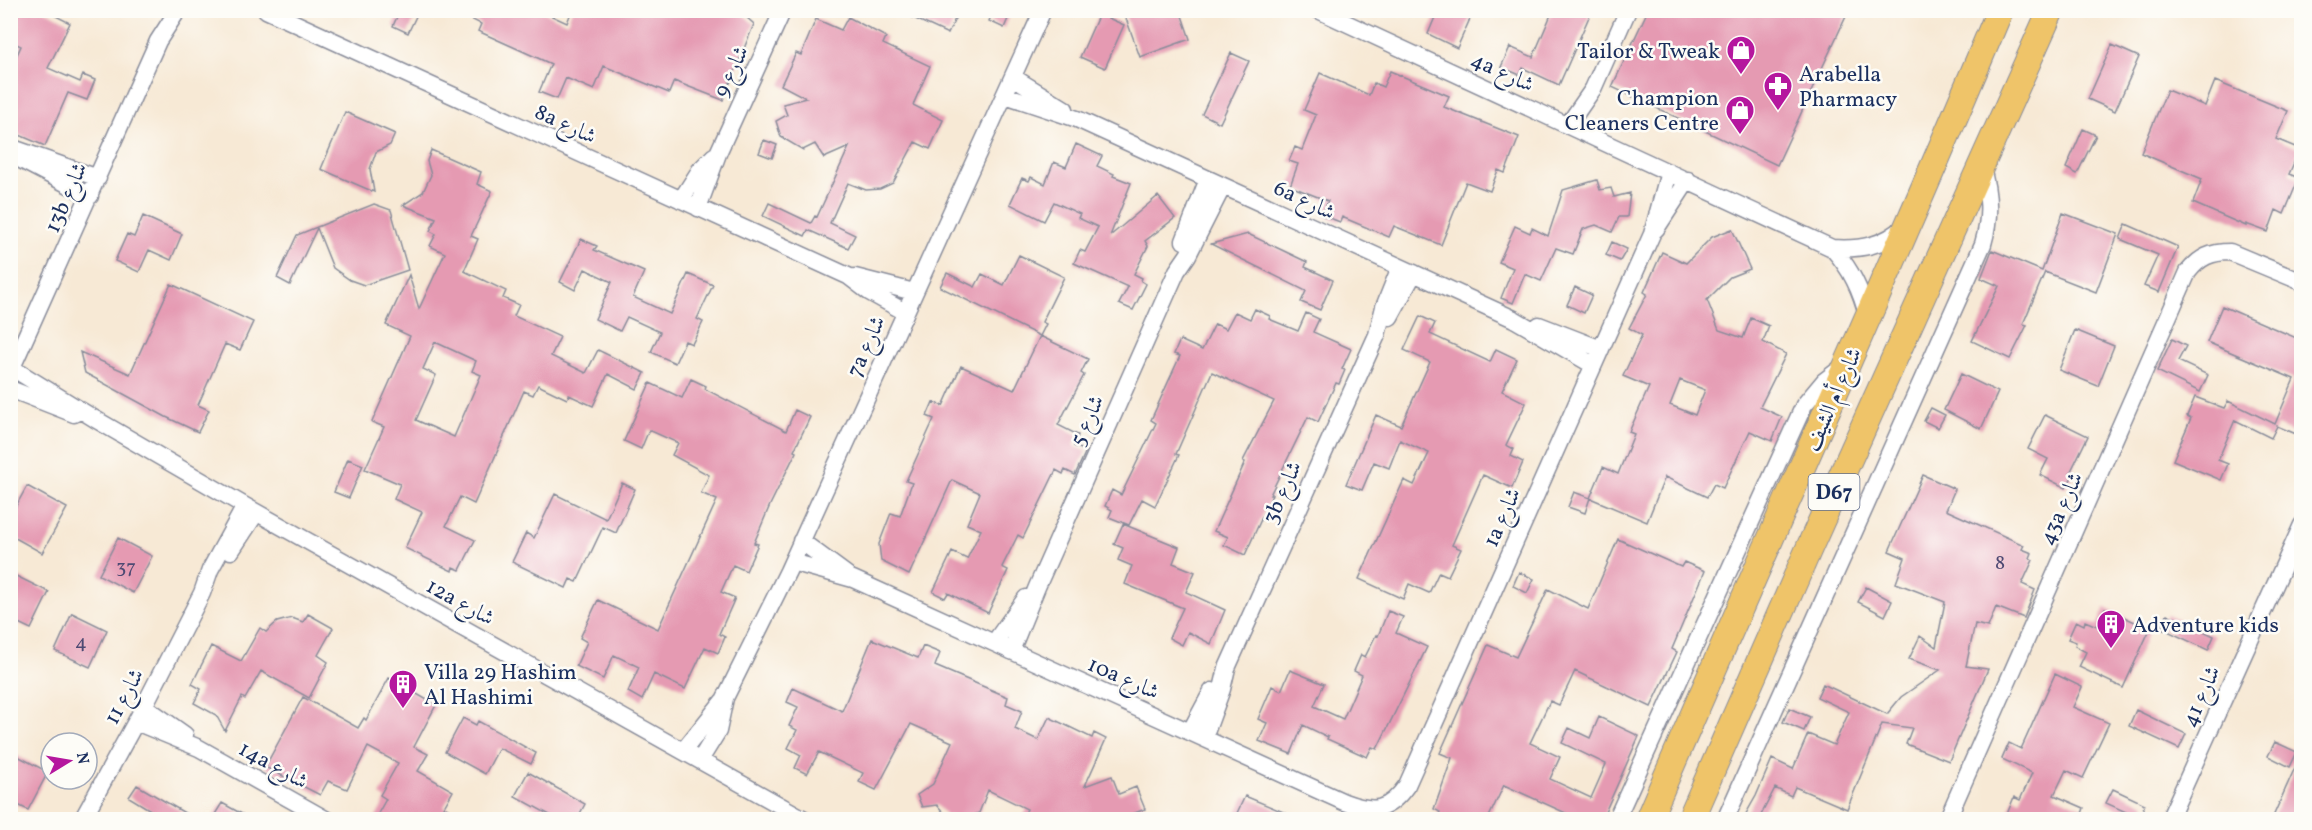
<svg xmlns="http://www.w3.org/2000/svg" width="2312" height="830" viewBox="0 0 2312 830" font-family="Vollkorn,Amiri,serif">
<rect width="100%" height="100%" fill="#fdfcf7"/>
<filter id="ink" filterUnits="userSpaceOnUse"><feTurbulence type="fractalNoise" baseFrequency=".0167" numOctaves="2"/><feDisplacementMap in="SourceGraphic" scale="12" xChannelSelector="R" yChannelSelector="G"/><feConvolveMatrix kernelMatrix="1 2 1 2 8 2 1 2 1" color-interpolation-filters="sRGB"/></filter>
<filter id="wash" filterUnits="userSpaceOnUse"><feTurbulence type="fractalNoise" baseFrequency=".008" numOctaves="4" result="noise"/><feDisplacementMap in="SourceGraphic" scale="24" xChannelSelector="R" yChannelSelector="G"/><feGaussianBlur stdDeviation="1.35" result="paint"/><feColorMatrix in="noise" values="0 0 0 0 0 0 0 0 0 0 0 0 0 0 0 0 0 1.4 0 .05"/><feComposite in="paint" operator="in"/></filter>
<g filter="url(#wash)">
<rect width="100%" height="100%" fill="#f7e9d5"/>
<g id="blocks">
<path fill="#e59ab2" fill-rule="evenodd" d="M10 10H44L70 23 48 68 80 82 83 75 95 80 87 100 68 93 45 146 10 131V70L21 46 10 41Z
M400 10H419L408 33 393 26Z
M453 10H539L567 23 572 10H738L754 24 723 100 674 81 669 93 604 66 594 90 566 78 557 99 539 92 551 64 478 31 481 24Z
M896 10H959L948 34Z
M994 10H1002L1010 14 1004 28 989 21Z
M1123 10H1180L1190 39 1140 57Z
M1438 10H1474L1457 48 1428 34Z
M1553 10H1592L1559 85 1523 68 1520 75 1501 67 1510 47 1533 57Z
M1648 10H1849L1777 165 1612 87Z
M1099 14 1124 25 1105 68 1080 57Z
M848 17 886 37 883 44 930 66 913 105 943 120 930 149 915 142 893 183 880 189 866 190 848 183 830 223 855 235 848 248 808 230 805 236 763 216 769 203 811 223 815 216 817 217 849 147 824 158 815 144 803 150 781 137 776 121 787 115 783 104 806 98 781 85 796 53 801 55 816 19 841 30Z
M2112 45 2139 57 2115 111 2088 99Z
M1231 53 1249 61 1220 123 1202 114Z
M1390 71 1449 96 1444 107 1519 137 1505 173 1498 170 1490 191 1466 182 1441 245 1394 226 1389 237 1342 217 1340 222 1322 215 1328 201 1290 186 1298 164 1289 161 1295 147 1302 150 1316 115 1304 110 1320 73 1369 95 1374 83 1383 87Z
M2215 81 2288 111 2276 139 2300 149 2289 174 2299 178 2284 214 2276 210 2268 232 2246 224V226L2193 203 2202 179 2141 153 2167 90 2205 106Z
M345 112 395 134 390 145 376 152 370 169 374 192 321 169Z
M2083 129 2096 135 2077 174 2066 168Z
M764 140 777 145 772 158 759 153Z
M1076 144 1102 156 1097 166 1114 174 1113 176 1131 183 1110 236 1158 196 1175 218 1145 241 1148 246 1134 274 1142 278 1141 281 1146 284 1133 310 1119 304 1128 287 1074 263 1080 250 1085 252 1098 227 1078 218 1080 214 1054 202 1044 221 1010 204 1022 178 1029 181 1031 177 1045 184 1054 162 1066 167Z
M431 150 481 172 477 184 492 191 471 236 478 239 464 271 506 291 503 298 519 305 514 316 560 337 551 356 586 373 598 350 645 373 637 389 608 374 593 406 569 395 567 399 538 385 533 395 524 391 474 504 460 497 446 526 475 540 460 570 453 567 452 571 405 548 422 512 394 499 400 484 365 469 384 427 372 422 410 336 386 325 409 275 419 309 445 253 430 246 436 234 430 231 436 218 403 205 423 192 431 175 427 161ZM435 342 476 361 472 371 481 375 454 437 416 420 436 375 423 369Z
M1597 180 1600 190 1611 188 1614 197 1630 193 1627 217H1619L1612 232 1596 225 1583 229 1573 254 1556 248 1541 281 1525 274 1513 303 1501 298 1513 268 1499 262 1515 226 1530 233 1532 228 1548 236 1563 190Z
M374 204 391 210 408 270 364 285 350 280 333 268 317 228 290 285 277 278 297 235Z
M2063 213 2118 234 2096 292 2045 272 2023 324 2027 325 2010 359 1972 341 1999 286 1981 278 1992 250 2042 271Z
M143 216 182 234 171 260 149 250 139 272 115 261 127 234 134 237Z
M2126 224 2178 247 2159 292 2144 286 2158 255 2120 239Z
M1732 229 1750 269 1730 277 1707 300 1719 330 1743 338 1751 318 1769 326 1763 342 1786 354 1760 407 1782 417 1772 441 1750 431 1723 488 1714 484 1707 497 1665 477 1647 522 1590 498 1603 467 1618 474 1634 434 1629 432 1649 387 1623 376 1642 335 1629 328 1647 294 1644 292 1662 252 1686 263 1712 237ZM1680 380 1705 390 1695 415 1670 405Z
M1248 234 1307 262 1305 267 1333 280 1320 310 1301 302 1306 291 1211 244Z
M581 239 597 246 594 250 644 272 633 297 670 314 688 274 713 285 697 319 703 322 692 344 685 341 675 363 651 352 660 332 627 317 620 331 595 319 612 282 585 269 575 290 560 282Z
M1612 242 1627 249 1620 261 1606 255Z
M1019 255 1064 277 1042 322 1046 324 1040 336 940 287 947 273 975 287 982 274 1004 285Z
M171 284 253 322 240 350 225 344 198 405 209 410 198 432 166 417 85 373 80 352 130 374Z
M1575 287 1592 295 1584 313 1567 305Z
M2222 306 2301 340V436L2277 426 2271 438 2235 420 2218 460 2228 464 2221 480 2173 460 2191 418 2187 416 2195 397 2224 408 2228 401 2275 424 2294 379 2207 342Z
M1255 309 1270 316 1269 319 1298 331 1306 313 1319 319 1313 332 1351 349 1342 369 1345 370 1339 384 1336 383 1318 422 1308 417 1270 495H1272L1245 555 1224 545 1228 537 1214 531 1245 462 1243 461 1274 401 1212 372 1176 454 1179 455 1155 506 1142 499 1129 525 1109 517 1112 510 1105 506 1112 490 1121 495 1156 423 1151 420 1180 356 1174 354 1180 340 1202 350 1215 324 1226 329 1235 312 1250 319Z
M1420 316 1435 323 1430 334 1490 362 1496 349 1517 359 1502 391 1526 403 1506 445 1514 449 1511 456 1523 462 1512 488 1483 475 1452 545 1461 549 1448 576 1439 572 1429 593 1409 584 1403 599 1359 579 1404 480 1414 485 1429 453 1400 440 1389 468 1374 462 1362 490 1346 484 1376 415 1401 426 1430 362 1404 350Z
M2075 330 2114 346 2098 386 2059 370Z
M1040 336 1088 359 1081 373 1084 375 1058 425 1078 435 1074 446 1086 451 1075 475 1065 470 1063 474 1056 470 1023 538 1018 535 1002 567 1008 570 988 613 948 593 945 598 933 592 952 552 967 559 981 530 967 524 980 493 952 480 909 575 881 561 879 544 891 513 900 516 912 483 906 481 934 419 927 416 933 402 943 406 961 366 1014 390Z
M2172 339 2186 346 2178 361 2208 375 2200 392 2157 371Z
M1961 374 1998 392 1981 429 1944 410Z
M691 379 706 386 705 389 786 431 795 410 810 417 794 451 796 452 770 505 754 543 758 544 746 571 733 565 721 592 735 598 719 634 725 637 718 653 705 647 685 689 654 674 642 700 628 692 639 667 614 655 603 679 576 666 587 642 580 638 598 600 658 629 717 500 701 493 709 475 672 455 678 443 649 430 641 449 624 441 650 383 682 398Z
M1931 408 1945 415 1938 428 1924 421Z
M2045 415 2088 436 2070 473 2073 475 2066 488 2040 475 2048 459 2028 449Z
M348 459 363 465 349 498 334 492Z
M1923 475 1955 489 1946 510 2024 545 2022 549 2032 553 2030 558 2033 560 2022 584 2035 590 2024 618 1996 607 1988 627 1975 624 1966 666 1988 669 1949 761 1906 744 1912 728 1882 724 1847 809 1795 787 1791 796 1775 788 1759 819H1743L1756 796 1772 759 1793 769 1808 734 1834 745 1849 712 1817 697 1823 684 1887 714 1901 697 1940 670 1909 659 1920 636 1936 647 1945 602 1896 583 1905 558 1889 551Z
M622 483 635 489 616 533 603 527 577 582 570 579 566 588 512 562 526 533 534 538 555 494 606 519Z
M27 486 67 508 42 553 10 535V517Z
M1574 492 1590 498 1585 513 1568 507Z
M1123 524 1179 547 1173 563 1195 572 1186 592 1225 610 1211 644 1188 632 1182 645 1169 638 1183 608 1125 584 1132 566 1118 560 1123 548 1114 544Z
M118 538 152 556 133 593 99 575Z
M1618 539 1681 567 1684 562 1705 571 1672 649 1677 652 1651 707 1575 671 1559 705 1550 701 1530 743 1560 757 1550 779 1591 798 1606 764 1562 743 1569 728 1590 738 1599 717 1639 736 1602 819H1579L1504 785 1488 819H1436L1440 812 1434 809 1452 758 1440 753 1488 645 1516 657 1548 589 1588 609Z
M1519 572 1534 579 1527 593 1513 586Z
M10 573 49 592 31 629 10 619Z
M1866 587 1892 601 1885 616 1858 602Z
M2105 608 2150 629 2123 688 2079 667 2086 652 2075 646 2076 642 2068 639 2076 621 2084 625 2085 621 2097 626Z
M1388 611 1403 617 1396 633 1427 647 1377 749 1372 747 1367 757 1327 739 1328 737 1303 725 1291 754 1259 741 1267 723 1258 719 1267 698 1272 686 1281 691 1290 670 1324 684 1314 706 1343 719 1362 675 1354 671 1361 655 1365 657 1376 635 1378 636Z
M72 613 107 630 90 667 55 651Z
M308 614 333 628 318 655 328 662 309 698 261 671 245 699 242 697 225 731 216 715 194 703 201 689 192 684 211 646 241 661 260 628 266 632 277 622 292 618 303 622Z
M2167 614 2214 636 2208 650 2161 628Z
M872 639 918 658 923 646 940 653 935 666 1008 697 1006 704 1022 711 1015 729 1038 740 1049 717 1092 738 1094 733 1106 739 1085 786 1112 776 1119 794 1136 787 1145 809 1120 819H1022L1027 809 988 790 979 813 960 819 946 815 937 805 922 807 917 795 933 784 952 742 911 724 876 790 859 782 863 773 819 752 807 774 795 768 801 755 788 748 797 730 789 726 798 707 787 702 793 688 842 711Z
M2055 674 2082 687 2073 707 2109 723 2083 778 2066 770 2054 795 2084 808 2080 819H2005L2014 797 2020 800 2032 773 2002 759 2009 743 2021 749Z
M389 678 436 705 414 747 428 754 418 771 453 791 444 807 466 819H375L386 799 380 795 398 763 368 747 347 789 328 781 320 795 265 767 303 697 358 728 364 718 366 720Z
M1789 708 1810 717 1804 731 1783 722Z
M2136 710 2186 734 2179 749 2129 726Z
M463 718 476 725 478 721 536 753 531 764 499 748 485 774 445 752Z
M2275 742 2297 752 2290 767 2268 756Z
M10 752 48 772 28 810 10 801Z
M2301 754V819H2272Z
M528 772 585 804 577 819H557L515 796Z
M137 785 195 819H169L157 814 129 797Z
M2113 789 2145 804 2139 818 2106 803Z
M1245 796 1300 819H1253L1237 813Z
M222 803 251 819H212Z"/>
</g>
</g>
<g filter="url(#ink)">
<use href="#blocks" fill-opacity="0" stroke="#898c9a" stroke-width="1.5"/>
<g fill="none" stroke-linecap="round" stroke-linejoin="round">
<g stroke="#898c9a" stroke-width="19">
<path id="minor" d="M266 10 848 276 869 292 905 312
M1318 10 1832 248C1860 250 1884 246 1905 226
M1013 77 1065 109
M1005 95 1077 119 1208 179 1514 319 1593 365
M1568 125 1593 89 1628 10
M10 147 98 178
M19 159 90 196
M681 200 700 170 714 156
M698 208 719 151 783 10
M1656 229 1688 180
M1184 241 1208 179
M1832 248C1851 269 1861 290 1868 318
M855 277 914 292
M1390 317 1414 273
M1539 325 1601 349
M12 368 95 419 245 506 806 820
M10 372 158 41 178 10
M10 389 74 414
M801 541 847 575
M231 551 256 513
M792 562 853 579 1344 802C1374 813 1388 812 1407 785L1652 234 1669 172
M994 643 1026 598
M1011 651 1037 587 1177 271 1188 255 1223 186
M144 706 185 735
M136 722 199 748 327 820
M1190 732 1212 691
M1204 738 1222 689 1227 668 1377 335 1384 307 1400 267
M683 751 723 701
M700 760 718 731 725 698 788 571 1043 10
M82 820 139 716 202 593 210 570 245 506
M1616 820 1804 405 1824 381 1845 365
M1725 820 1983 244C1991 217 1990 193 1981 166
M1947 820 2188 272C2200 257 2211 252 2230 252L2302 282
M2169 820 2302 525"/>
</g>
<g stroke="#898c9a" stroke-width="28">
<path id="primary" d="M1648 820C1764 549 1886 282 2000 10
M1690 820 1810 546 2051 10"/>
</g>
<use href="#minor" stroke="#fff" stroke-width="16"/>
<use href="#primary" stroke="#efc469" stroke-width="26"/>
</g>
</g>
<defs>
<g id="shop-pin" transform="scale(1.5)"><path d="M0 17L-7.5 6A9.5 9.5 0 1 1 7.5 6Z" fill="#b5179e" stroke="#fdfcf7"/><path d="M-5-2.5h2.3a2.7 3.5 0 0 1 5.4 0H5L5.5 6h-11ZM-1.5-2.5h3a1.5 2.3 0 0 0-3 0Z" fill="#fff"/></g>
<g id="pharmacy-pin" transform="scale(1.5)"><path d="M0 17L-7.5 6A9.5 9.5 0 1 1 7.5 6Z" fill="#b5179e" stroke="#fdfcf7"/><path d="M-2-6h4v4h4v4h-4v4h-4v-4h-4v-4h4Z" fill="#fff"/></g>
<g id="building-pin" transform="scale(1.5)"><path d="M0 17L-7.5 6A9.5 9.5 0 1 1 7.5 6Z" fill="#b5179e" stroke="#fdfcf7"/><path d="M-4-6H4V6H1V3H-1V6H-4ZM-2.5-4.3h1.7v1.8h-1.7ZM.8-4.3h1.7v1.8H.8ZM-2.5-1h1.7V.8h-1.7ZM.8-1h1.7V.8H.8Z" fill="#fff"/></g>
</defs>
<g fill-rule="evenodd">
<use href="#shop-pin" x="1741" y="50"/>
<use href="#pharmacy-pin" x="1778" y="86"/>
<use href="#shop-pin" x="1740" y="110"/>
<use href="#building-pin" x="2111" y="624"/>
<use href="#building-pin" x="403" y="684"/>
</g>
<g text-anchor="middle" stroke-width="5" stroke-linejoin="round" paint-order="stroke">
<g font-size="20" fill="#4e4a73">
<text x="2000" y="569">8</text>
<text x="126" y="573">37</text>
<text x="81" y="648">4</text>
</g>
<rect fill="#fdfcf7" stroke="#5f6c8c" stroke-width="1.5" x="1808.5" y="474" width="51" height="36" rx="4.5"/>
<g font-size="21" font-weight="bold" fill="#1b2f5e">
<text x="1834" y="499">D67</text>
</g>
<g font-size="22" fill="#1b2f5e" stroke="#fdfcf7" text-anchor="start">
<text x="1720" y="58" text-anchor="end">Tailor &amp; Tweak</text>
<text x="1799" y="81">Arabella<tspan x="1799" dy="25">Pharmacy</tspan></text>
<text x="1719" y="105" text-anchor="end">Champion<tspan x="1719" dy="25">Cleaners Centre</tspan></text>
<text x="2132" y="632">Adventure kids</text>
<text x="424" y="679">Villa 29 Hashim<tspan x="424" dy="25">Al Hashimi</tspan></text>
</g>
<g font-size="22" fill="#1b2f5e" stroke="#fdfcf7">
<text transform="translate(730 71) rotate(-65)" y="8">شارع 9</text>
<text transform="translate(1503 71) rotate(25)" y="8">4a شارع</text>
<text transform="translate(566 123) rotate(25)" y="8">8a شارع</text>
<text transform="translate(65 197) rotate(-66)" y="8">13b شارع</text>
<text transform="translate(1305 199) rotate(25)" y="8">6a شارع</text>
<text transform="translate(865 346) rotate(-66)" y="8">7a شارع</text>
<text transform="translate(1832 399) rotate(-66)" y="8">شارع أم الشيف</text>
<text transform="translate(1086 420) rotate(-66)" y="8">شارع 5</text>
<text transform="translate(1281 492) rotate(-66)" y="8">3b شارع</text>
<text transform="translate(2060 508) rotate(-66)" y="8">43a شارع</text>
<text transform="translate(1501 517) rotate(-66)" y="8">1a شارع</text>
<text transform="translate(461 601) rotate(29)" y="8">12a شارع</text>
<text transform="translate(1124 677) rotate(24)" y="8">10a شارع</text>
<text transform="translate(123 696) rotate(-62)" y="8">شارع 11</text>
<text transform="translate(2200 696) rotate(-66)" y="8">شارع 41</text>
<text transform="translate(274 764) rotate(29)" y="8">14a شارع</text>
</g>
</g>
<rect width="2312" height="830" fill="none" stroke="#fdfcf7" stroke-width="36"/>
<g transform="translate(69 761) rotate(79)"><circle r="28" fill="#fdfcf7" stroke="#a3aaba" stroke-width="1.5"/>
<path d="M0-4.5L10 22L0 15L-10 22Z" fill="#b5179e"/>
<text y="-9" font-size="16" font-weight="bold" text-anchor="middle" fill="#1b2f5e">N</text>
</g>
</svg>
